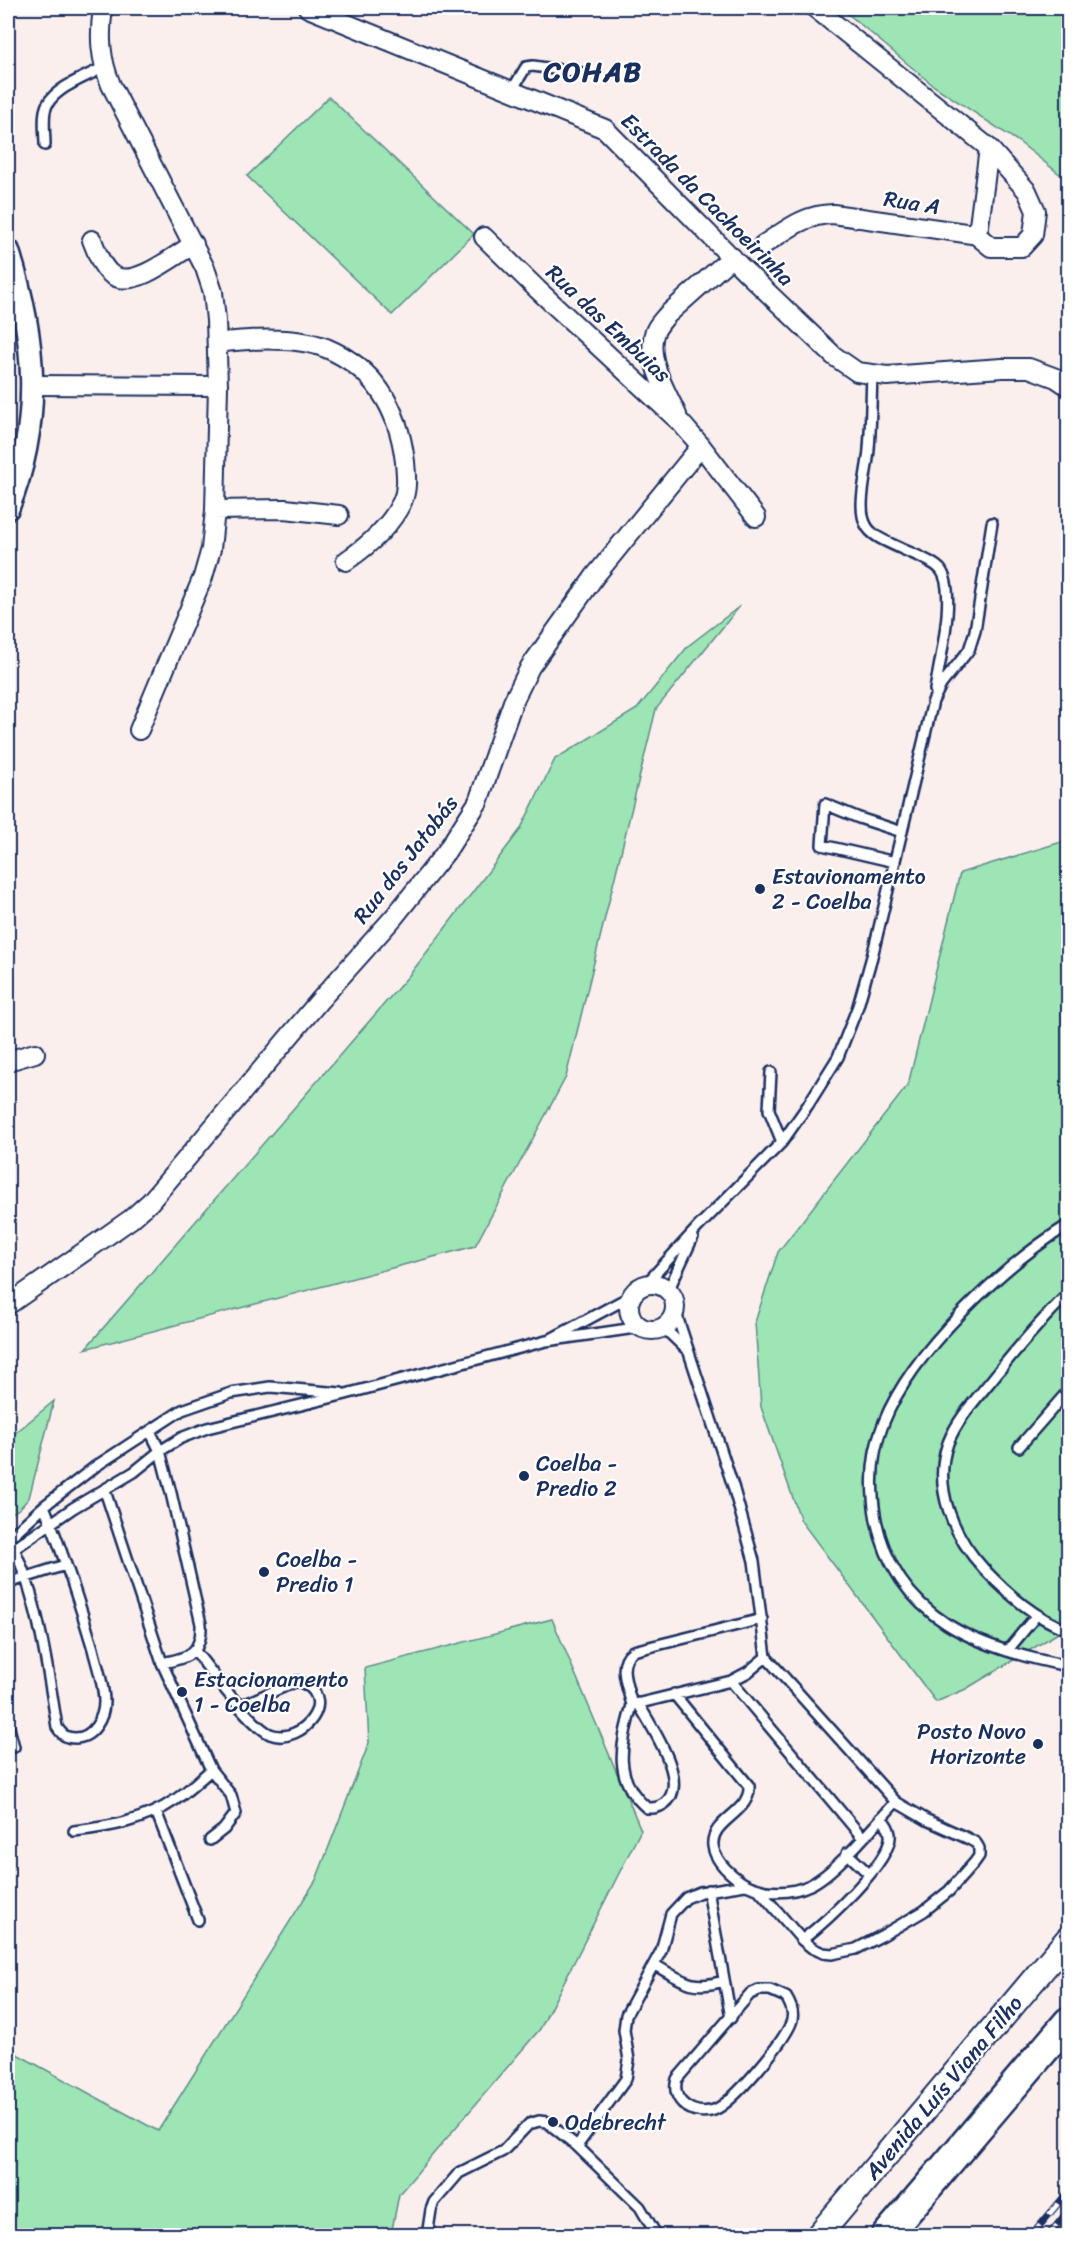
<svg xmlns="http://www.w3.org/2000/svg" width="1076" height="2243" viewBox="0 0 1076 2243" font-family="Sriracha,sans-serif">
<rect width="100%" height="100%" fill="#fbefee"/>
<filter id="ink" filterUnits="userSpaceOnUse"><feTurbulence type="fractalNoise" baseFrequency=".0167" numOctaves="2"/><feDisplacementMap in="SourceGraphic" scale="12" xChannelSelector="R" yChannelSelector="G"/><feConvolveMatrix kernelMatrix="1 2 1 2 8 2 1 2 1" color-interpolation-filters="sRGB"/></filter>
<g filter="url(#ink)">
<path fill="#9de5b4" stroke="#5c8a89" stroke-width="1.5" d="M841 8H1068V193L1062 176 1019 142 934 86Z
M329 97 474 234 392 315 247 176Z
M740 606 656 709 566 1077 475 1246 85 1349 411 973 520 830 555 759 637 709 688 646Z
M1068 840V1627L966 1689 936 1702 801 1521 761 1407 755 1322 778 1252 908 1085 960 873Z
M54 1401 29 1498 20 1508 8 1516V1439Z
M552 1619 641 1830 540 2029 399 2194 391 2235H8V2049L158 2131 316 1880 369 1743 365 1668Z"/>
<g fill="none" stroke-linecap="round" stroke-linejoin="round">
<g stroke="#1b2f5e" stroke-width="14">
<path id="service" d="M512 90 526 67 533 66 582 73
M45 145C45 134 43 122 45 111 49 89 85 78 104 67
M872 375C871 400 871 424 869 449 868 470 856 507 866 525 872 537 888 542 900 548 912 554 930 559 940 569 958 590 939 663 935 690
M895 862 822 845 825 804 859 818 902 832
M771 1072 769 1110 782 1142
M1068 1225C1004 1265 912 1351 884 1422 871 1453 870 1487 876 1520 897 1619 979 1649 1068 1666
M645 1285 698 1227 782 1142 808 1105 838 1057 858 1006 873 953 933 701 941 685 969 650 975 631 992 523
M668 1291 693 1237
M1068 1294C1043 1318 1020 1345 998 1372 981 1394 958 1417 948 1443 932 1488 954 1537 984 1569 1009 1595 1035 1618 1068 1630
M675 1310 733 1486 754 1561 766 1657 896 1802 927 1820 969 1839 976 1843 979 1848V1856L974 1863 949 1891 924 1911 883 1935 856 1949 832 1954 823 1953 812 1948 802 1940C823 1924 894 1860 890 1834 889 1828 885 1822 881 1818
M663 1327 689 1352
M551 1339 633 1295
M150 1431 160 1451 171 1493 201 1624C202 1653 189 1658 162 1663
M1019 1447 1068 1391
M8 1538C37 1586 48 1672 57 1727 62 1735 66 1738 75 1738 93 1738 104 1718 104 1702 104 1684 97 1666 93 1649 79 1601 63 1553 44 1506
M8 1539 44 1506 96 1466 182 1410 231 1393 270 1387 341 1393
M8 1553 73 1508 134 1472 160 1451 181 1438 207 1428 346 1394 546 1341 642 1327
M8 1583 65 1565
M762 1619 633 1651C616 1663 628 1688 632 1705L731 1681 748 1672 766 1657
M195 1651C210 1670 250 1725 270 1734 302 1747 343 1695 297 1681L240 1706
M1007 1651 1036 1616
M731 1681 862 1837
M674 1694 749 1786C751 1813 710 1820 713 1846 715 1860 729 1873 740 1881 748 1887 757 1889 766 1891 781 1893 797 1891 810 1885 837 1872 875 1824 896 1802
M632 1705C622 1743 611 1778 647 1808 654 1808 658 1808 664 1804 692 1784 650 1725 638 1703
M8 1724 14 1747
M156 1811 198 1920
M74 1831C109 1827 145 1821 175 1800 188 1791 199 1780 211 1770L162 1663 105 1491
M210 1840 224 1829 236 1813 231 1795 211 1770
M847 1853 869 1874
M708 1890 731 2018
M759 1890 802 1940
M655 1965C681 1980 692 1991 723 1981
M759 1990H770L786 1997C791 2005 795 2014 791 2023 783 2043 733 2103 714 2110 693 2117 670 2101 677 2079L750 1994Z
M427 2236 431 2210 434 2202 459 2173 503 2151 529 2124 539 2121 547 2122 577 2146
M657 2236 640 2207 577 2146 626 2079 629 2060 624 2030 626 2015 661 1951 671 1914 686 1898 700 1892 745 1885"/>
</g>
<g stroke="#1b2f5e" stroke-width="22">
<path id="minor" d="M103 8C99 36 100 58 111 85L205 268 213 292 216 320 218 386 215 510 211 549 203 577 139 730
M308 8 605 129 745 271 834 356 857 372 887 376 1002 368H1029L1056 378 1068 386
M815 8 989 148 1027 191 1036 211 1033 235 1022 247H991L974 233
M484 237 537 289 681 423 701 446 756 517
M92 240C97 252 102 270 114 276 136 288 175 255 194 244
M763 245C788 229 803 215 833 214L972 234 979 226 989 148
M217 343C250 339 295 336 326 348 376 369 399 410 405 462 406 475 408 489 402 502 390 527 368 546 346 561
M32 385 218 386
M677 415C667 393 649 364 653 339 654 329 661 322 667 315L732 257
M215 510 285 509 339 515
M8 1061 35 1053
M629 1307a23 23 0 1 1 46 0a23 23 0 1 1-46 0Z
M8 1305 131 1219 150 1202 320 1000 394 917 446 852 478 802 513 702 530 667 595 576 701 446"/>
</g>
<g stroke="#1b2f5e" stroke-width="26">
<path id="tertiary" d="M8 250C36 337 43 421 8 508"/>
</g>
<g stroke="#1b2f5e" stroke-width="28">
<path id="secondary" d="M818 2236 1068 1939"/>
</g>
<g stroke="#1b2f5e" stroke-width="33">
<path id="trunk" d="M886 2236 1068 2022"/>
</g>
<use href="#service" stroke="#fff" stroke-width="9"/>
<use href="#minor" stroke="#fff" stroke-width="18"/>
<use href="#tertiary" stroke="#fff" stroke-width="21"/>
<use href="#secondary" stroke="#fff" stroke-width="24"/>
<use href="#trunk" stroke="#fff" stroke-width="28"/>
<g stroke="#1b2f5e" stroke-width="7">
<path id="rail" d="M1031 2236 1068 2192
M1048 2236 1068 2211"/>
</g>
<use href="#rail" stroke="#fff" stroke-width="4.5" stroke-dasharray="14" stroke-linecap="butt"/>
</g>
</g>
<g fill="#1b2f5e" stroke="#fff" stroke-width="2">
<circle cx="760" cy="889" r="6"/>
<circle cx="524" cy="1476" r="6"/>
<circle cx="264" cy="1572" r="6"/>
<circle cx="182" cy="1692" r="6"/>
<circle cx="1038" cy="1744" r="6"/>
<circle cx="553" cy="2122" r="6"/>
</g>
<g text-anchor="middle" stroke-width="4.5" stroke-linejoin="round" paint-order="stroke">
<g font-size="22" fill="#1b2f5e" stroke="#fff">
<text transform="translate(708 199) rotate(45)" y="8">Estrada da Cachoeirinha</text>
<text transform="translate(912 202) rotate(9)" y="8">Rua A</text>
<text transform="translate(609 323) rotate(43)" y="8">Rua das Embuias</text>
<text transform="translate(405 859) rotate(-52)" y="8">Rua dos Jatobás</text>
<text transform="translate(943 2087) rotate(-50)" y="8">Avenida Luís Viana Filho</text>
</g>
<g font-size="22" fill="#1b2f5e" stroke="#fff" text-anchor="start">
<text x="772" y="884">Estavionamento<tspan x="772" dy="25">2 - Coelba</tspan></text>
<text x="536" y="1471">Coelba -<tspan x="536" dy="25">Predio 2</tspan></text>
<text x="276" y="1567">Coelba -<tspan x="276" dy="25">Predio 1</tspan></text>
<text x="194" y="1687">Estacionamento<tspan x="194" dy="25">1 - Coelba</tspan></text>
<text x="1026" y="1739" text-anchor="end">Posto Novo<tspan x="1026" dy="25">Horizonte</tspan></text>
<text x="565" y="2130">Odebrecht</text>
</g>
<g font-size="28" font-weight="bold" letter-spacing="1.5" fill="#1b2f5e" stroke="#fff">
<text x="593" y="81">COHAB</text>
</g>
</g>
<rect width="1076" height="2243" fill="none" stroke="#fff" stroke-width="30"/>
<rect x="15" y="15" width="1046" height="2213" fill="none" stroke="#1b2f5e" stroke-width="2" filter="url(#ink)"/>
</svg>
